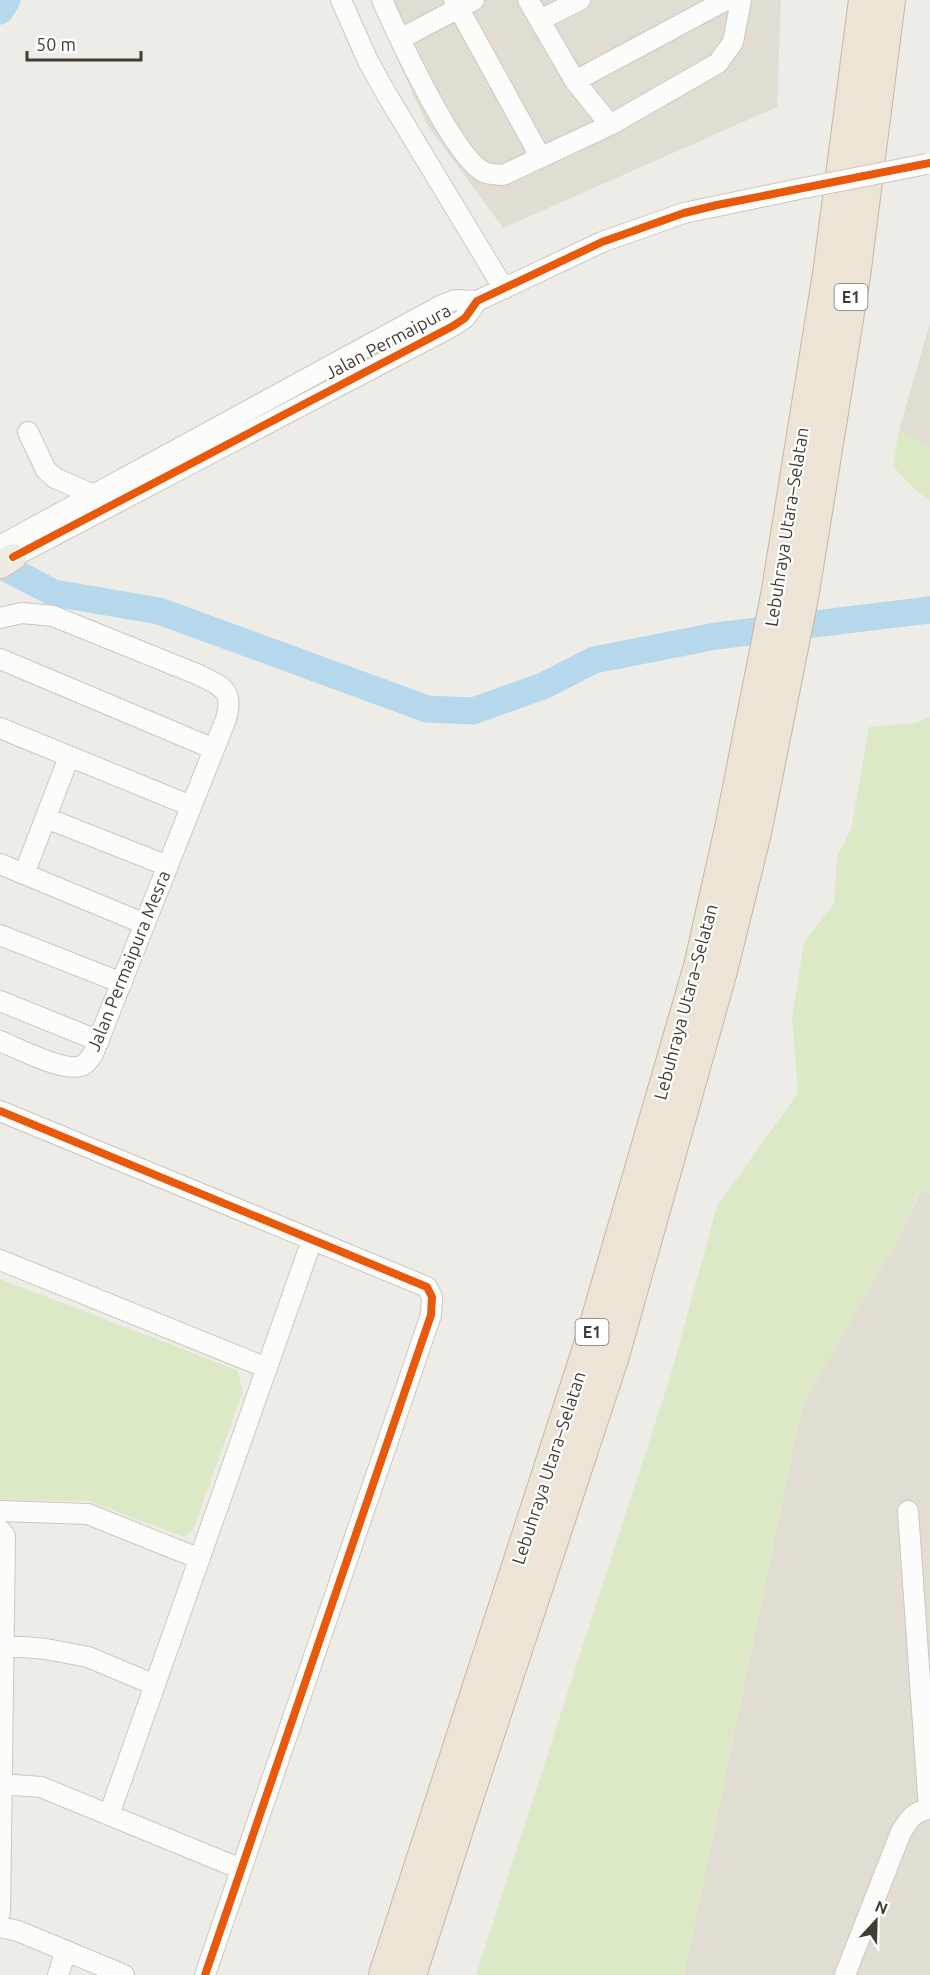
<svg xmlns="http://www.w3.org/2000/svg" width="930" height="1975" viewBox="0 0 930 1975" font-family="Ubuntu,sans-serif">
<rect width="100%" height="100%" fill="#eeece6"/>
<path fill="#e2ddd3" d="M371 0H781L777 107 503 228 426 123Z
M930 323V449L899 430Z
M920 1191 930 1194V1975H684L802 1406 902 1232Z"/>
<path fill="#dce9c6" d="M899 430 930 449V500L915 490 893 466Z
M930 717V1194L919 1191 902 1232 802 1406 684 1975H476L671 1374 717 1206 798 1093 792 1018 804 942 834 904 837 857 851 829 869 727 916 723Z
M0 1279 237 1370 243 1391 193 1530 184 1537 88 1501 0 1500Z"/>
<g fill="none" stroke-linecap="round" stroke-linejoin="round">
<path stroke="#b6d8ec" stroke-width="27" d="M0 11 7 0
M0 565 54 593 159 611 427 709 473 711 543 686 594 660 716 636 930 610"/>
<g stroke="#cac8c2" stroke-width="22">
<path id="minor" d="M341 0 368 61 387 95 504 289
M382 0C397 34 454 158 484 172 490 175 497 174 503 175L610 125 718 63 733 42 741 0
M454 0 540 156
M528 0 575 81 610 125
M540 20 580 0
M400 39 474 0
M575 81 726 0
M28 432 46 470 55 478 94 495
M5 543 442 305 455 300 477 301
M13 557 453 326 465 318 477 301 602 242 684 213 794 190
M0 618 22 613 53 616 199 675C223 687 234 690 226 719L93 1054C90 1058 87 1063 83 1065 67 1074 17 1048 0 1041
M0 659 214 749
M0 728 191 806
M46 818 168 866
M0 864 145 924
M24 874 69 757
M0 935 122 983
M0 1001 99 1041
M0 1111 427 1287 432 1297 431 1315 205 1975
M0 1260 267 1368
M0 1511 88 1514 200 1559
M908 1511 929 1809
M0 1530 5 1536 0 1913
M0 1645 46 1649 88 1657 155 1685
M0 1784 41 1787 241 1869
M109 1815 312 1240
M0 1927 18 1931 124 1975
M58 1975 66 1951
M845 1975 901 1832C909 1819 914 1811 930 1809"/>
</g>
<g stroke="#d0c7b3" stroke-width="28">
<path id="major" d="M0 565 13 557"/>
</g>
<g stroke="#c5b8a2" stroke-width="32">
<path id="highway" d="M384 1975 588 1348 699 966 730 828 777 590 828 274 864 0
M411 1975 470 1792 614 1356 722 971 756 833 804 592 855 276 890 0"/>
</g>
<use href="#minor" stroke="#fcfcfb" stroke-width="20"/>
<use href="#major" stroke="#f0ebe2" stroke-width="26"/>
<use href="#highway" stroke="#ebe4d7" stroke-width="30"/>
<g stroke="#cac8c2" stroke-width="22" stroke-linecap="butt">
<path id="minor-bridge" d="M794 190 927 164"/>
</g>
<use href="#minor-bridge" stroke="#fcfcfb" stroke-width="20"/>
<g stroke="#fff" stroke-width="11">
<path id="cycleway" d="M13 557 453 326 465 318 477 301 602 242 684 213 717 205 930 163
M0 1111 427 1287 432 1297 431 1315 205 1975"/>
</g>
<use href="#cycleway" stroke="#e8590c" stroke-width="8"/>
</g>
<g text-anchor="middle" stroke-width="4.5" stroke-linejoin="round" paint-order="stroke">
<g fill="#fff" stroke="#7b7670" stroke-width="1.5">
<rect x="834.5" y="284" width="33" height="26" rx="4.5"/>
<rect x="575.5" y="1319" width="33" height="26" rx="4.5"/>
</g>
<g font-size="16" font-weight="bold" fill="#433c33">
<text x="851" y="303">E1</text>
<text x="592" y="1338">E1</text>
</g>
<g font-size="18" fill="#433c33" stroke="#fff">
<text transform="translate(388 342) rotate(-28)" y="6">Jalan Permaipura</text>
<text transform="translate(787 527) rotate(-81)" y="6">Lebuhraya Utara–Selatan</text>
<text transform="translate(129 961) rotate(-68)" y="6">Jalan Permaipura Mesra</text>
<text transform="translate(686 1002) rotate(-75)" y="6">Lebuhraya Utara–Selatan</text>
<text transform="translate(549 1468) rotate(-72)" y="6">Lebuhraya Utara–Selatan</text>
</g>
</g>
<g transform="translate(876 1921) rotate(22)" stroke="#ffffff" stroke-width="4.5" paint-order="stroke">
<path d="M0-4.5L10 22L0 15L-10 22Z" fill="#433c33"/>
<text y="-9" font-size="16" font-weight="bold" text-anchor="middle" fill="#433c33">N</text>
</g>
<path d="M27 51v9h114v-9" fill="none" stroke="#433c33" stroke-width="3"/>
<text x="36" y="51" font-size="18" fill="#433c33" stroke="#ffffff" stroke-width="4.5" paint-order="stroke">50 m</text>
</svg>
